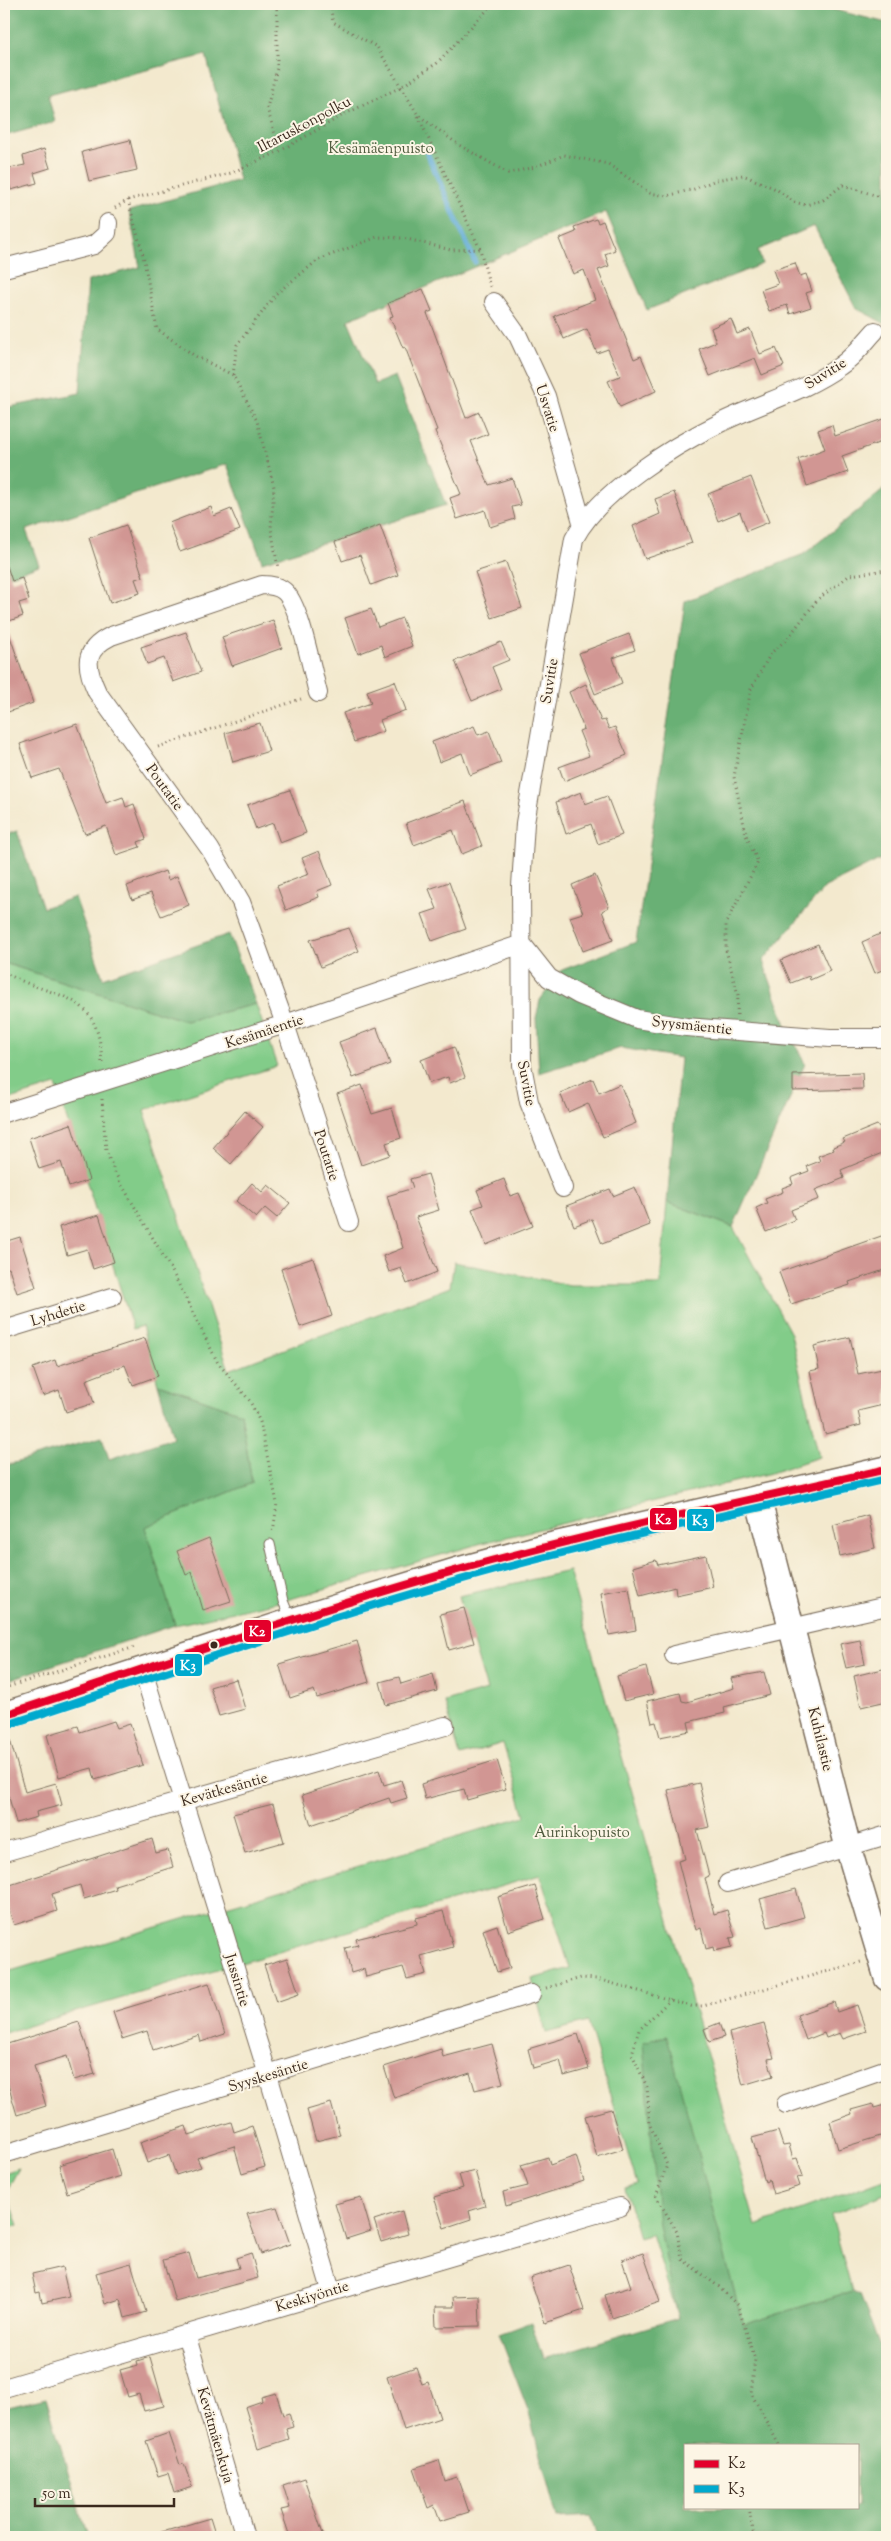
<svg xmlns="http://www.w3.org/2000/svg" width="891" height="2541" viewBox="0 0 891 2541" font-family="'Sorts Mill Goudy',serif">
<rect width="100%" height="100%" fill="#fcf5e5"/>
<filter id="ink" filterUnits="userSpaceOnUse"><feTurbulence type="fractalNoise" baseFrequency=".02" numOctaves="2"/><feDisplacementMap in="SourceGraphic" scale="10" xChannelSelector="R" yChannelSelector="G"/><feConvolveMatrix kernelMatrix="1 2 1 2 8 2 1 2 1" color-interpolation-filters="sRGB"/></filter>
<filter id="wash" filterUnits="userSpaceOnUse"><feTurbulence type="fractalNoise" baseFrequency=".0096" numOctaves="4" result="noise"/><feDisplacementMap in="SourceGraphic" scale="20" xChannelSelector="R" yChannelSelector="G"/><feGaussianBlur stdDeviation="1.12" result="paint"/><feColorMatrix in="noise" values="0 0 0 0 0 0 0 0 0 0 0 0 0 0 0 0 0 1.4 0 .05"/><feComposite in="paint" operator="in"/></filter>
<g filter="url(#wash)">
<rect width="100%" height="100%" fill="#f3e9ce"/>
<path fill="#82cc89" stroke="#5e7b54" d="M4 963 186 1021 256 1004 277 1066 144 1110 229 1370 450 1287 454 1262 570 1285H660L667 1202 733 1227 791 1334 819 1457 771 1473 482 1543 283 1601 175 1625 145 1527 252 1483 241 1413 158 1384 142 1326 133 1329 56 1085 4 1101Z
M569 1571 756 2226 887 2178V2193L831 2214 852 2291 743 2325 678 2318 652 2234 639 2238 625 2188 637 2184 588 2022 546 2033 532 1979 570 1968 540 1875 4 2033V1973L525 1816 503 1743 460 1756 445 1702 487 1690 459 1596Z
M19 2168 6 2192 19 2225 4 2230V2173Z"/>
<path fill="#69b075" stroke="#526d4a" fill-rule="evenodd" d="M4 4H811L887 23V325L856 308 814 226 758 250 762 264 647 310 606 212 348 320 375 384 395 376 446 505 262 562 227 464 26 530 39 565 4 578V408L80 393 88 281 140 267 129 211 239 180 206 55 48 95 55 122 4 136Z
M887 487V856L825 887 763 961 786 1025 805 1064 733 1227 667 1202 680 1058 621 1048 539 1073 536 1018 540 1000 562 970 636 942 685 601 804 554Z
M17 831 43 908 75 897 103 978 229 934 256 1004 186 1021 4 963V835Z
M158 1384 241 1413 252 1483 145 1527 175 1625 11 1679 4 1655V1466L102 1437 109 1459 173 1438Z
M667 2036 743 2325 852 2291 860 2295 887 2364V2537H598L591 2516 557 2518 528 2410 499 2334 531 2322 543 2359 678 2318 659 2225 643 2042ZM685 2445H857V2507H685Z
M46 2398 88 2537H4V2408Z"/>
<g fill="none" stroke-linecap="round" stroke-linejoin="round">
<path stroke="#5facd8" stroke-width="5.5" d="M427 153 475 262"/>
</g>
<g id="blocks">
<path fill="#d19693" d="M130 140 137 170 89 181 82 152Z
M44 149 50 168 34 173 37 183 11 190 5 169 25 165 23 156Z
M596 219 598 223 603 221 615 250 605 254 609 266 598 270 634 359 641 356 656 391 620 407 608 381 620 376 608 349 597 353 587 329 564 339 554 316 595 300 584 270 573 274 559 239 576 232 574 227Z
M795 263 800 276 806 274 812 291 806 293 811 307 790 314 787 305 769 311 761 290 778 284 773 270Z
M423 289 432 311 427 313 466 418 479 412 488 434 471 441 489 485 512 478 521 505 512 507 515 519 490 527 485 510 457 519 450 498 461 494 435 431 437 430 405 347 403 348 390 317 393 316 388 303Z
M731 319 737 334 750 329 760 354 776 348 784 366 762 375 755 358 710 376 699 349 716 342 711 328Z
M887 418V440L842 456 848 472 807 486 798 459 825 449 818 430 832 425 835 436Z
M751 477 769 522 747 531 740 512 718 521 708 494Z
M674 492 692 543 645 559 633 526 660 514 655 499Z
M211 507 214 516 231 509 240 530 180 552 169 523Z
M126 525 143 577 135 579 140 593 110 603 89 538Z
M380 525 398 575 371 585 360 555 342 561 335 542Z
M506 562 522 608 492 618 475 572Z
M4 566H7L12 581 22 578 29 600 19 603 23 616 4 623Z
M371 609 378 627 402 618 412 646 385 657 381 645 358 654 345 618Z
M273 620 282 648 232 666 222 637Z
M4 625H6L33 703 8 712 4 701V692L8 691 4 679Z
M186 632 201 672 173 682 164 658 147 664 141 647Z
M629 634 635 650 613 658 622 683 595 694 579 653Z
M501 642 509 660 492 667 501 689 472 701 455 661Z
M395 681 406 710 380 720 384 731 354 742 343 713 371 703 367 691Z
M586 684 601 721 605 720 609 729 615 727 627 755 564 781 559 767 589 756 579 731 584 729 569 692Z
M260 723 269 751 233 762 225 733Z
M77 724 106 803 123 797 126 807 134 804 146 839 138 842 140 847 116 855 106 826 85 834 59 769 32 778 20 744Z
M474 726 478 735 489 731 501 763 470 775 462 753 439 762 432 742Z
M290 790 306 833 280 843 273 823 256 829 247 805Z
M581 792 585 804 607 796 622 835 598 844 591 824 566 834 556 802Z
M465 801 482 846 462 854 453 830 414 845 406 823Z
M319 851 332 885 317 891 319 897 286 910 277 886 309 874 302 858Z
M165 871 168 880 177 876 189 905 161 916 151 893 132 900 127 886Z
M595 875 609 907 602 911 613 940 583 951 570 917 583 913 572 885Z
M449 882 466 929 432 941 422 914 437 909 429 889Z
M349 928 359 951 321 967 310 940Z
M887 931V968L875 973 862 942Z
M818 944 830 971 810 980 809 976 791 983 781 960Z
M377 1028 390 1064 353 1078 339 1042Z
M454 1047 465 1077 450 1083 448 1077 429 1083 421 1060Z
M862 1073 863 1089 793 1091V1075Z
M593 1079 599 1093 620 1084 636 1123 603 1137 588 1103 568 1112 560 1093Z
M362 1085 372 1114 392 1108 401 1138 386 1143 390 1155 361 1165 337 1094Z
M245 1111 263 1127 231 1164 213 1148Z
M71 1124 89 1180 69 1187 61 1162 39 1169 29 1138Z
M877 1125 879 1128 887 1125V1151L841 1170 844 1178 815 1190 819 1199 791 1210 795 1220 766 1232 756 1208 767 1203 765 1199 783 1192 782 1188 793 1184 791 1178 809 1171 807 1166 820 1161 818 1156 834 1150 833 1147 845 1142 843 1139Z
M428 1174 439 1210 416 1217 437 1272 407 1284 401 1268 389 1272 383 1256 403 1248 387 1196 413 1188 410 1179Z
M504 1179 510 1196 519 1193 533 1226 486 1245 472 1209 483 1205 477 1190Z
M252 1183 262 1192 268 1185 290 1203 277 1218 265 1208 256 1218 236 1201Z
M635 1187 650 1225 602 1244 592 1219 574 1226 566 1206 610 1189 613 1196Z
M99 1215 114 1262 93 1269 87 1249 67 1255 59 1227Z
M887 1234V1269L849 1282 850 1285 791 1304 779 1272Z
M20 1237 36 1287 17 1293 9 1268 4 1269V1242Z
M313 1258 332 1316 300 1327 281 1269Z
M850 1337 858 1374 887 1368V1404L858 1411 861 1425 825 1434 810 1371 819 1369 814 1346Z
M145 1338 158 1376 133 1385 125 1365 86 1380 94 1403 66 1412 59 1390 43 1396 33 1368 55 1360 57 1366Z
M868 1515 875 1548 840 1556 833 1525Z
M209 1538 231 1601 203 1610 192 1572 186 1575 177 1551Z
M706 1555 713 1587 676 1595 675 1587 640 1596 633 1567 656 1560 658 1565Z
M629 1588 636 1630 609 1635 601 1593Z
M464 1608 474 1643 449 1650 440 1614Z
M860 1640 865 1664 846 1668 840 1644Z
M357 1641 369 1682 317 1698 314 1690 290 1698 279 1664Z
M646 1667 653 1694 624 1701 617 1676Z
M887 1668V1701L861 1707 854 1676Z
M764 1672 770 1695 724 1707 725 1713 688 1722 690 1731 660 1737 656 1722 652 1723 647 1701 680 1693 682 1701 687 1702 734 1688 731 1678Z
M433 1674 437 1691 386 1705 380 1682 399 1677 401 1684Z
M236 1679 245 1709 219 1716 210 1687Z
M114 1721 117 1728 130 1724 143 1765 95 1780 92 1768 59 1777 47 1735 78 1726 80 1732Z
M8 1733 25 1792 56 1783 62 1805 36 1812 37 1817 16 1823 4 1779V1734Z
M497 1760 506 1789 467 1800 464 1789 425 1799 421 1784Z
M379 1770 384 1785 401 1780 407 1798 391 1803 389 1798 311 1825 302 1795Z
M699 1783 709 1827 697 1830 709 1876 705 1878 714 1914 727 1910 735 1937 730 1938 732 1947 714 1951 713 1947 706 1949 701 1928 696 1930 692 1916 678 1861 685 1859 668 1790Z
M273 1804 284 1842 245 1853 233 1814Z
M152 1839 156 1853 168 1850 173 1867 115 1885 116 1889 84 1899 80 1885 52 1894 57 1911 14 1925 4 1895V1887Z
M535 1886 545 1919 508 1931 498 1897Z
M796 1889 804 1917 768 1927 760 1899Z
M443 1911 453 1947 421 1956 426 1974 407 1979 403 1967 366 1977 364 1969 351 1973 345 1948 358 1945 356 1939 417 1924 416 1918Z
M497 1925 510 1968 497 1972 483 1930Z
M287 1958 299 1994 276 2002 264 1965Z
M209 1983 225 2034 201 2042 199 2035 153 2050 147 2031 122 2039 113 2012Z
M834 2002 837 2012 857 2005 866 2031 843 2039 840 2033 826 2038 824 2033 806 2040 797 2015Z
M79 2022 95 2074 74 2080 67 2056 34 2066 46 2106 17 2115 4 2071V2045Z
M719 2023 724 2037 709 2042 704 2029Z
M764 2024 774 2058 768 2059 773 2076 743 2085 729 2033Z
M578 2034 589 2069 564 2076 560 2060 533 2068 528 2049Z
M492 2044 503 2083 475 2090 470 2073 394 2098 384 2067 441 2049 443 2057Z
M331 2103 340 2135 316 2141 307 2110Z
M873 2104 874 2108 885 2105 887 2113V2134L838 2149 830 2122 852 2114 851 2110Z
M611 2109 623 2149 597 2157 585 2116Z
M231 2122 234 2132 252 2126 265 2167 242 2174 234 2146 197 2158 201 2167 176 2175 169 2155 147 2163 140 2142 186 2126 189 2135Z
M778 2131 783 2146 789 2145 793 2159 797 2158 803 2176 797 2177 800 2186 773 2194 769 2180 765 2182 752 2138Z
M112 2149 120 2176 67 2193 59 2165Z
M576 2156 584 2181 506 2206 503 2192 528 2186 521 2165 548 2157 550 2165Z
M475 2171 485 2206 469 2211 471 2219 444 2228 434 2197 463 2188 459 2175Z
M361 2197 371 2231 346 2239 335 2204Z
M277 2207 290 2244 261 2254 247 2214Z
M402 2211 408 2234 381 2242 374 2220Z
M189 2253 196 2278 239 2268 236 2258 251 2253 258 2278 175 2301 163 2260Z
M643 2253 660 2302 612 2318 605 2295 631 2287 622 2260Z
M131 2263 146 2312 125 2318 120 2299 105 2304 96 2273Z
M569 2265 584 2310 545 2323 530 2278Z
M62 2267 69 2297 42 2303 40 2292 36 2293 32 2274Z
M479 2296 480 2326 436 2327 435 2307H454L453 2297Z
M150 2357 164 2406 144 2411 139 2394 128 2397 120 2370 138 2365 137 2361Z
M416 2367 422 2384 428 2382 440 2418 404 2430 387 2377Z
M276 2393 283 2415 289 2413 293 2427 286 2429 289 2439 258 2449 245 2407 262 2401 261 2397Z
M169 2433 180 2465 184 2464 192 2487 174 2493 168 2473 158 2476 146 2441Z
M439 2460 445 2481 457 2477 469 2512 440 2521 434 2505 428 2508 414 2468Z
M304 2478 324 2537H290L281 2510 290 2508 283 2485Z
M210 2518 216 2537H160L159 2533Z"/>
</g>
</g>
<g filter="url(#ink)">
<use href="#blocks" fill-opacity="0" stroke="#7b6d5c" stroke-width="1"/>
<g fill="none" stroke-linecap="round" stroke-linejoin="round">
<g stroke="#7b6d5c" stroke-width="11">
<path id="lane" d="M270 1544 283 1601 291 1620"/>
</g>
<g stroke="#7b6d5c" stroke-width="20">
<path id="street" d="M4 268 94 245 107 233 108 223
M494 302 518 336 546 396 582 522
M318 693C312 671 300 604 284 591 278 586 270 585 262 585L111 636C83 650 85 666 97 692L210 849 241 902 285 1024 349 1222
M522 944 549 978 579 995 637 1019 686 1027 830 1038H887
M4 1113 285 1024 522 944
M563 1188 529 1102 522 1065 521 886 525 823 574 539C598 492 673 446 720 423 760 403 804 392 840 366 854 357 864 343 875 331
M4 1330 112 1297
M674 1655 887 1606
M143 1671 268 2075 331 2290
M4 1852 445 1726
M728 1883 887 1835
M786 2104 887 2069
M4 2154 531 1994
M186 2334 245 2537
M4 2388 620 2207"/>
</g>
<g stroke="#7b6d5c" stroke-width="28">
<path id="secondary" d="M758 1498 848 1847 887 1978
M4 1715 292 1621 462 1569 532 1550 887 1469"/>
</g>
<path stroke="#7b6d5c" stroke-width="3" stroke-dasharray="1 4" stroke-linecap="butt" d="M277 4V68L267 108 280 151
M330 4 333 22 377 47 418 115 459 145 508 173 535 167 564 155 608 164 650 193 667 196 694 189 716 180 743 175 776 189 794 202 806 205 823 200 843 185 887 199
M418 116 480 249 490 287
M128 200 143 255 157 329 195 356 233 375 257 421 274 487 271 528 278 568
M115 208 128 200 231 173 280 151 343 115 401 87 437 63 493 4
M233 375 237 345 277 293 318 260 377 237 403 238 451 250 480 249
M158 747 301 699
M4 972C55 1002 100 986 102 1065
M737 1015 738 995 726 950V923L758 862 746 835 734 777 751 689 771 653 787 639 818 599 850 575 887 570
M102 1099 106 1151 115 1173 172 1271 218 1363 250 1401 260 1422 277 1503 273 1533
M4 1688 135 1647
M546 1988 581 1978 597 1979 691 2006H703L861 1962
M671 1999 639 2030 632 2054 647 2087 650 2125 667 2165 656 2196 677 2232 682 2259 719 2287 738 2306 755 2359 751 2393 779 2445
M749 2507 753 2532 757 2537"/>
<use href="#lane" stroke="#fff" stroke-width="9"/>
<use href="#street" stroke="#fff" stroke-width="18"/>
<use href="#secondary" stroke="#fff" stroke-width="25"/>
<g stroke="#fcf5e5" stroke-width="11">
<path id="bus-1" d="M4 1715C157 1665 310 1611 465 1568 604 1530 746 1501 887 1469"/>
</g>
<g stroke="#fcf5e5" stroke-width="11">
<path id="bus-2" d="M7 1725C160 1675 312 1621 467 1578 605 1539 747 1511 887 1479"/>
</g>
<use href="#bus-1" stroke="#e4002b" stroke-width="8"/>
<use href="#bus-2" stroke="#00a9ce" stroke-width="8"/>
</g>
</g>
<circle fill="#3b2a1e" stroke="#fcf5e5" stroke-width="2" cx="214" cy="1645" r="4.5"/>
<g text-anchor="middle" stroke-width="4" stroke-linejoin="round" paint-order="stroke">
<g font-size="15" fill="#3b2a1e" stroke="#fcf5e5">
<text transform="translate(304 124) rotate(-28)" y="5">Iltaruskonpolku</text>
<text transform="translate(825 373) rotate(-32)" y="5">Suvitie</text>
<text transform="translate(548 408) rotate(72)" y="5">Usvatie</text>
<text transform="translate(549 681) rotate(-81)" y="5">Suvitie</text>
<text transform="translate(165 787) rotate(54)" y="5">Poutatie</text>
<text transform="translate(692 1025) rotate(6)" y="5">Syysmäentie</text>
<text transform="translate(264 1031) rotate(-18)" y="5">Kesämäentie</text>
<text transform="translate(527 1083) rotate(79)" y="5">Suvitie</text>
<text transform="translate(327 1155) rotate(72)" y="5">Poutatie</text>
<text transform="translate(58 1313) rotate(-17)" y="5">Lyhdetie</text>
<text transform="translate(821 1739) rotate(76)" y="5">Kuhilastie</text>
<text transform="translate(224 1789) rotate(-16)" y="5">Kevätkesäntie</text>
<text transform="translate(238 1980) rotate(73)" y="5">Jussintie</text>
<text transform="translate(268 2075) rotate(-17)" y="5">Syyskesäntie</text>
<text transform="translate(312 2296) rotate(-17)" y="5">Keskiyöntie</text>
<text transform="translate(216 2435) rotate(74)" y="5">Kevätmäenkuja</text>
</g>
<g font-size="15" fill="#505b3e" stroke="#fcf5e5">
<text x="381" y="153">Kesämäenpuisto</text>
<text x="582" y="1837">Aurinkopuisto</text>
</g>
</g>
<g stroke="#fcf5e5" stroke-width="2">
<rect x="649" y="1507" width="29" height="24" rx="5" fill="#e4002b"/>
<rect x="686" y="1508" width="29" height="24" rx="5" fill="#00a9ce"/>
<rect x="243" y="1619" width="29" height="24" rx="5" fill="#e4002b"/>
<rect x="174" y="1653" width="29" height="24" rx="5" fill="#00a9ce"/>
</g>
<g font-size="14" text-anchor="middle" font-weight="bold" fill="#fff">
<text x="663" y="1524">K2</text>
<text x="700" y="1525">K3</text>
<text x="257" y="1636">K2</text>
<text x="188" y="1670">K3</text>
</g>
<rect width="891" height="2541" fill="none" stroke="#fcf5e5" stroke-width="20"/>
<rect x="684" y="2444" width="175" height="65" fill="#fcf5e5" stroke="#afa495"/>
<rect x="694" y="2460" width="25" height="8" fill="#e4002b" stroke="#afa495"/>
<text x="728" y="2468" font-size="15" fill="#3b2a1e">K2</text>
<rect x="694" y="2485" width="25" height="8" fill="#00a9ce" stroke="#afa495"/>
<text x="728" y="2494" font-size="15" fill="#3b2a1e">K3</text>
<path d="M35 2498v8h139v-8" fill="none" stroke="#3b2a1e" stroke-width="2.5"/>
<text x="42" y="2498" font-size="15" fill="#3b2a1e" stroke="#fcf5e5" stroke-width="4" paint-order="stroke">50 m</text>
</svg>
